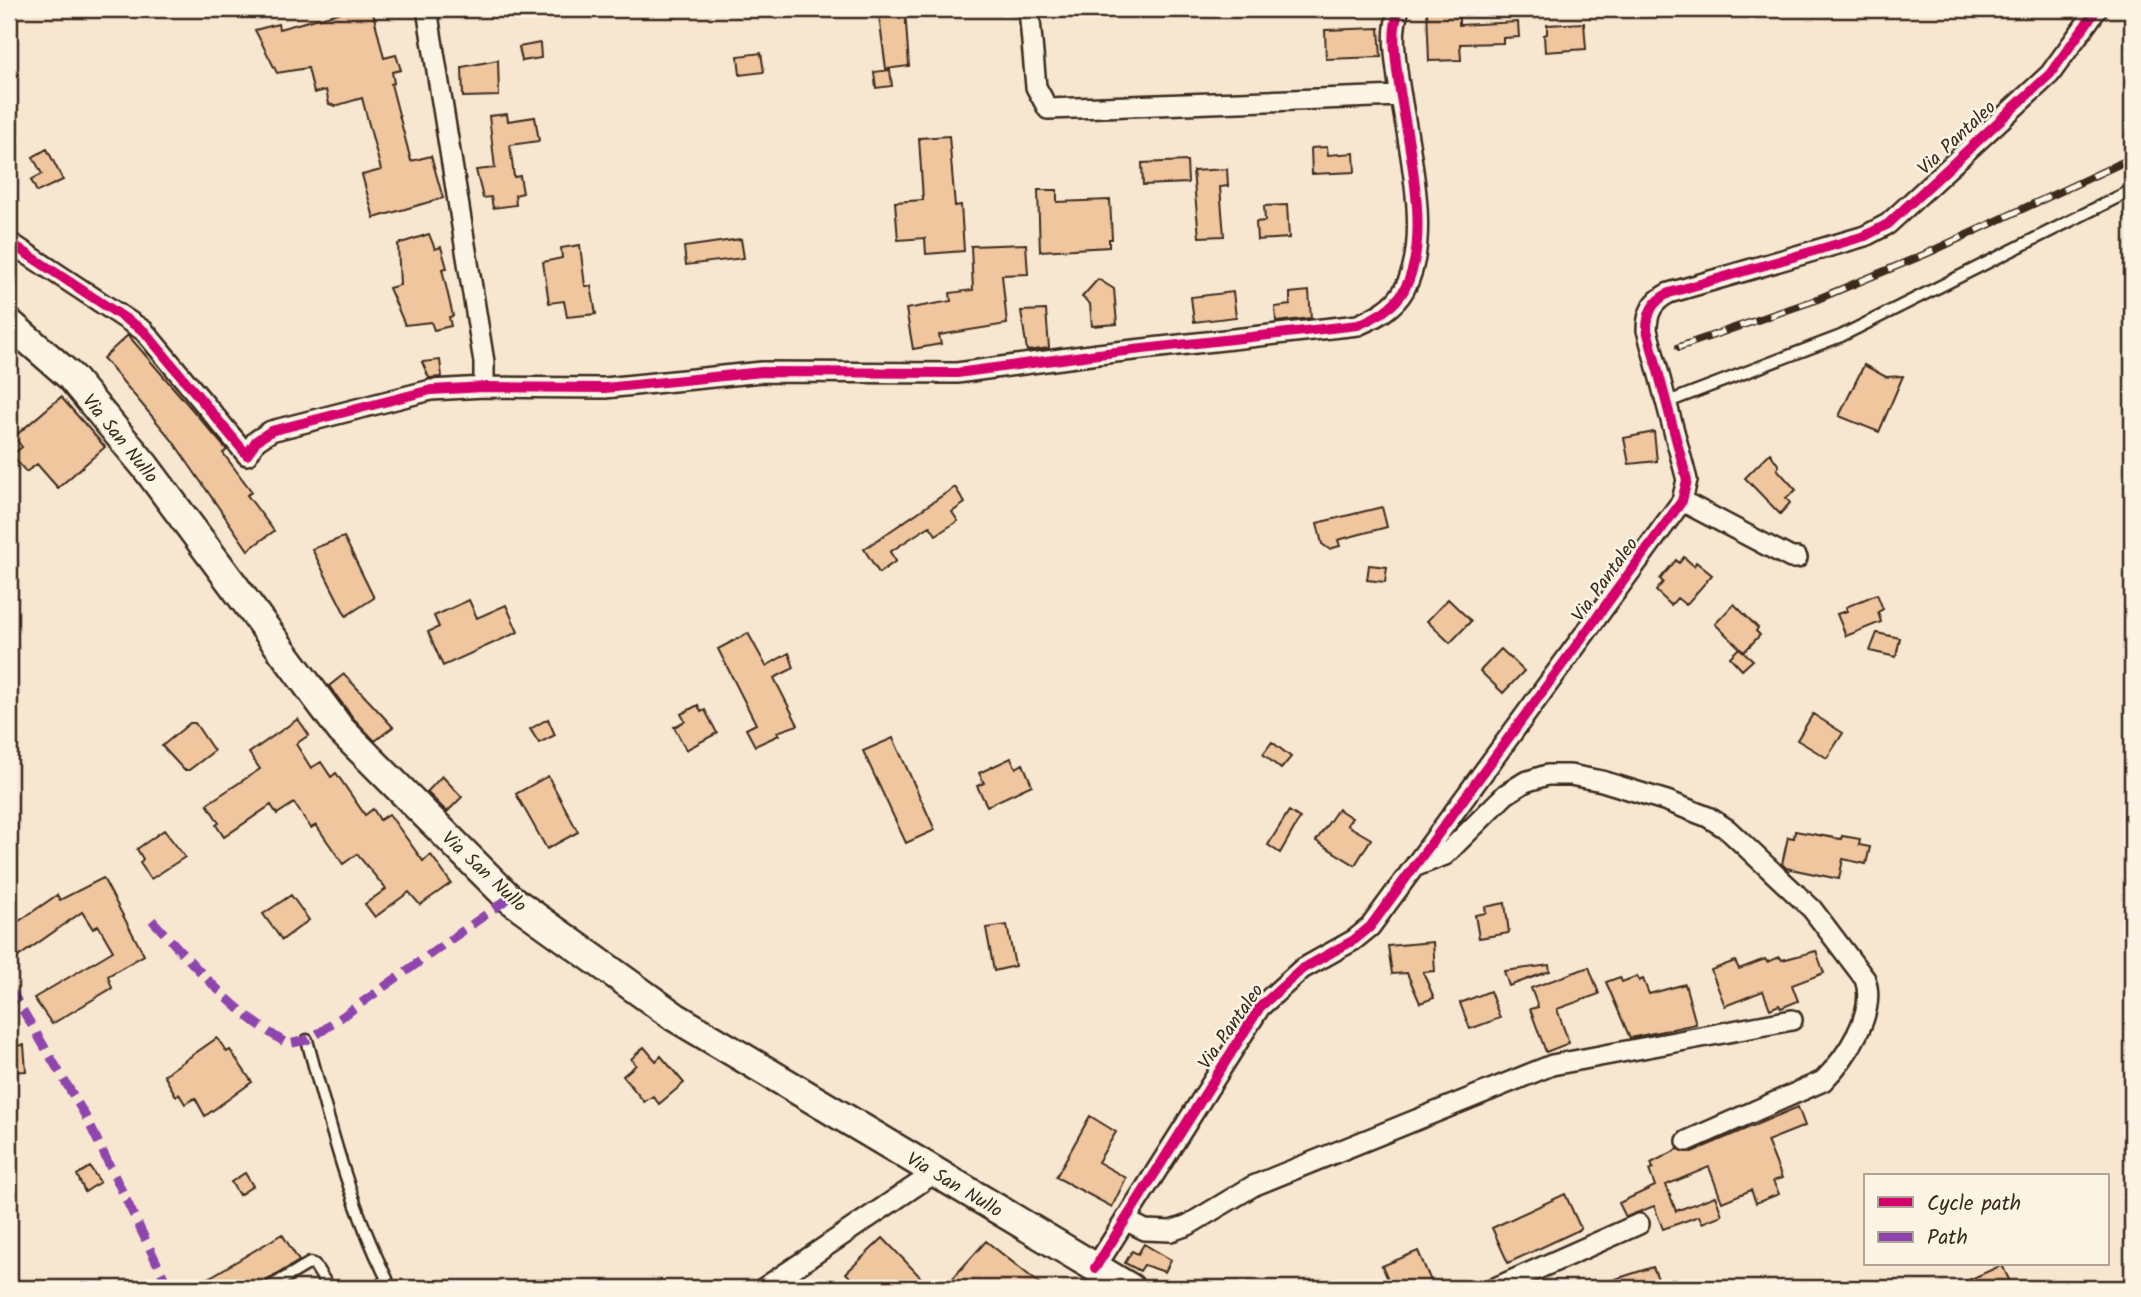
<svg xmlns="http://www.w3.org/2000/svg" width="2141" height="1297" viewBox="0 0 2141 1297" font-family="Kalam,sans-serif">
<rect width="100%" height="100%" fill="#f8e7d0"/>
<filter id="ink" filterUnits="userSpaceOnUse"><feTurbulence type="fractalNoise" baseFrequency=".0143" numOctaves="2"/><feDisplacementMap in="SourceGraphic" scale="14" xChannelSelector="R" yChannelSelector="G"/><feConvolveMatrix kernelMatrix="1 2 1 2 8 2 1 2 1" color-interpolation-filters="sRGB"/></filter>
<g filter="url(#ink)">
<path fill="#f0c69f" stroke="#3b2a1e" stroke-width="2" d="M353 9H372L384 58 396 55 401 70 392 72 394 83 391 84 411 161 431 156 443 198 374 218 362 175 381 170 362 98 335 106 329 104 326 90 314 93 308 68 277 73 255 30 278 24 279 29Z
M878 9H905L909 66 886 69Z
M1427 9H1459V25L1518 22 1519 37 1503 38V43L1460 44 1461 60 1429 61Z
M1584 23 1586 49 1545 52 1544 35 1547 34V25Z
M1379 28 1381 57 1326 59 1325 30Z
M540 43 541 58 522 61 519 47Z
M761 53 764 72 740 75 738 56Z
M498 60 499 96 463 97 462 67Z
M890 70 892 86 876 88 874 72Z
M507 114 508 121 535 117 539 141 510 145 514 177 520 176 523 193 515 195 516 205 493 208 491 197 483 198 476 170 495 168 489 116Z
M949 136 955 206 961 205 964 251 926 254 925 238 898 240 895 202 923 200 919 138Z
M1327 147 1328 155 1354 153 1355 172 1312 174 1311 148Z
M47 149 63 180 37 192 31 180 42 174 33 157Z
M1187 161 1188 183 1143 185 1142 163Z
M1227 169 1228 186 1220 187 1224 236 1199 237 1193 171Z
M1038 190H1057V202L1110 200 1112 239H1109V247L1040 251Z
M1287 205 1289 238 1257 240 1256 222 1265 221 1264 206Z
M429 234 435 249 441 247 447 268 442 269 453 316 449 317 451 326 434 330 431 322 405 325 389 288 400 285 398 244Z
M741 239 744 258 686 265 684 247Z
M1026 244 1028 274 1002 275 1007 324 939 335 941 344 913 349 906 309 951 301 950 293 973 290 971 246Z
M580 245 585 286H591L596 314 567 317 564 301 549 303 543 262 562 258 561 248Z
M1098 279 1114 289 1117 324 1092 326 1090 304 1082 297Z
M1309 291 1311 318 1276 322 1275 307 1290 305V293Z
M1233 292 1236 317 1194 322 1191 297Z
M1046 310 1049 348 1027 351 1021 311Z
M128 335 227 450 223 453 252 492 247 495 274 531 248 550 172 440 103 358Z
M440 360 442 377 429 378 422 362Z
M1864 365 1886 377 1903 376 1879 432 1839 416Z
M61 397 105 447 58 488 37 464 26 472 12 455 22 447 14 437Z
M1654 432 1657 461 1629 464 1624 438Z
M1770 453 1779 466 1777 469 1796 490 1786 498 1790 503 1780 514 1745 478Z
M955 487 965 503 952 512 958 521 936 535 930 526 917 534 890 552 896 561 879 573 864 549Z
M1382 507 1387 527 1338 540 1340 546 1329 549 1322 544 1317 523Z
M344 537 374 598 346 616 312 549Z
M1684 557 1694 566 1696 562 1712 575 1686 605 1677 598 1671 605 1656 591 1663 582 1660 579 1676 560 1679 563Z
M1369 565 1387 567 1385 582 1367 580Z
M1877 594 1883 609 1878 612 1881 622 1846 636 1837 614 1847 611 1846 607Z
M1448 599 1471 621 1450 643 1427 621Z
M469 600 477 618 506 605 518 632 443 666 428 632 439 627 434 616Z
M1734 604 1758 628 1756 631 1760 635 1744 652 1715 624Z
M748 633 766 666 789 653 794 668 774 678 798 725 777 732 779 735 755 746 746 729 756 724 718 649Z
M1877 633 1900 638 1896 657 1870 651Z
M1739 648 1753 660 1742 670 1730 657Z
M1501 649 1524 671 1503 693 1480 671Z
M344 674 393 727 375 741 354 719 329 686Z
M698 705 701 712 705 710 717 733 686 750 674 727 685 721 681 714Z
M1813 714 1843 733 1827 758 1797 740Z
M298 719 309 735 296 744 311 768 321 762 331 777 336 773 365 815 373 809 380 820 389 814 423 861 431 855 451 883 420 905 409 892 375 917 365 904 386 889 357 854 343 864 316 825 311 828 294 803 277 814 271 805 224 837 216 825 219 823 207 804 260 769 249 753Z
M548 719 555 735 539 743 530 729Z
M190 723H195L214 751 189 770H184L162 746Z
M893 738 935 830 906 843 863 751Z
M1272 742 1291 757 1281 769 1263 754Z
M1011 758 1016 768 1023 764 1032 785 987 806 977 786 984 783 979 773Z
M442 776 462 797 447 812 427 792Z
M548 776 578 832 547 849 516 794Z
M1338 809 1352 818 1347 825 1371 839 1355 865 1316 841Z
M1289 811 1300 818 1280 853 1268 845Z
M164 830 185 857 151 879 140 863 143 859 137 849Z
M1795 831 1841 839 1842 836 1860 839 1859 845 1870 847 1866 864 1843 859 1839 879 1786 868 1782 864 1788 837 1794 838Z
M103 878 144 955 108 976 112 988 52 1024 34 998 113 951 98 925 93 929 82 912 15 959 9 950V928L57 895 60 900Z
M291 895 309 920 282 940 263 914Z
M1505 903 1509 933 1479 938 1475 915 1486 913 1485 907Z
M1007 925 1015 966 994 971 986 928Z
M1433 942 1435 971 1423 972 1434 998 1420 1003 1407 973 1392 974 1388 946Z
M1816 951 1824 973 1792 985 1798 1001 1781 1008 1779 1005 1770 1009 1763 991 1725 1006 1711 970 1735 961 1739 969 1765 959 1767 962 1780 957 1782 960Z
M1549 965 1550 971 1509 986 1504 971Z
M1589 967 1599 994 1557 1009 1569 1043 1546 1052 1530 1009 1538 1007 1531 988Z
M1637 976 1639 981 1643 979 1649 994 1685 984 1696 1024 1630 1038 1606 982 1620 977 1622 982Z
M1490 991 1500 1018 1470 1029 1460 1003Z
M217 1038 227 1052 230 1050 252 1082 205 1116 195 1098 185 1104 179 1094 176 1096 164 1075Z
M24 1045 26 1071 9 1072V1046Z
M644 1047 656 1061 661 1056 684 1083 659 1104 653 1096 644 1102 623 1076 636 1065 631 1059Z
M1798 1107 1805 1126 1767 1141 1782 1178 1773 1181 1779 1194 1756 1203 1751 1190 1722 1202 1709 1167 1666 1185 1676 1211 1715 1196 1722 1215 1702 1223 1699 1216 1663 1229 1654 1206 1626 1217 1619 1203 1655 1186 1649 1170 1653 1168 1651 1163 1678 1149 1692 1152Z
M1090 1116 1116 1132 1098 1162 1126 1178 1112 1207 1056 1177Z
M90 1167 100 1182 85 1192 77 1175Z
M245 1173 253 1186 239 1195 231 1182Z
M1565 1194 1581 1229 1508 1263 1492 1228Z
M282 1234 299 1261 264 1282 261 1288H212L207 1279Z
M883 1238 931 1288H860L846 1273Z
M986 1241 1045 1288H965L953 1278Z
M1144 1244 1171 1260 1165 1272 1144 1265 1140 1271 1125 1263 1132 1251 1138 1254Z
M1418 1251 1434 1288H1392L1382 1266Z
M2002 1265 2013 1288H1951Z
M1653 1267 1662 1288H1598L1597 1285Z"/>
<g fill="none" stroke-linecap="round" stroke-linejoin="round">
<g stroke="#3b2a1e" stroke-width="15">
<path id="lane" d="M1668 402 1841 336 2132 190
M307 1040C329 1121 349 1203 387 1279L377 1288
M268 1288 310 1263 314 1264 329 1288"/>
</g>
<g stroke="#3b2a1e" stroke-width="24">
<path id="street" d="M427 9 484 362V387
M1029 9 1036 87 1048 109 1401 96
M9 242 144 331 247 455 256 441 271 431 431 390 484 387 605 388 762 372 957 373 1098 354 1358 325C1376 317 1394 308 1404 290 1434 238 1406 137 1398 78 1395 54 1391 32 1399 9
M1682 501 1791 558H1797
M1416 866 1445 855 1506 794 1525 782 1547 775H1570L1602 781 1667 801 1708 817 1727 829 1812 909 1865 979C1877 1013 1846 1058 1823 1081L1687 1141
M1125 1220 1145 1230 1171 1231 1188 1225 1253 1186 1552 1065 1792 1020
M1095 1268 1260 1007 1302 969 1354 940 1370 927 1682 501 1687 480 1647 330C1647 312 1653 301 1669 293L1865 236 1888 224 2050 74 2097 9
M764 1288 936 1172
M1495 1288 1639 1224"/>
</g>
<g stroke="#3b2a1e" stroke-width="33">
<path id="secondary" d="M9 323 71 377 145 466 341 730 509 898 675 1017 1130 1288"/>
</g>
<use href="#lane" stroke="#fcf5e5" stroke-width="10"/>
<use href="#street" stroke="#fcf5e5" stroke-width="19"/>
<use href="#secondary" stroke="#fcf5e5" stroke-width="28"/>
<g stroke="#3b2a1e" stroke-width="8">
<path id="rail" d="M1679 347 1813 301 1928 253 2132 158"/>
</g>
<use href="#rail" stroke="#fcf5e5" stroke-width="5" stroke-dasharray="16" stroke-linecap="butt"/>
<path stroke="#8e44ad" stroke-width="9" stroke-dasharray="18 9" stroke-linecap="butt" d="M152 920C194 965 234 1013 288 1044L307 1040 322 1031 509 898
M9 987 86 1117 169 1288"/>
<g stroke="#fcf5e5" stroke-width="15">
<path id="cycleway" d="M9 242 144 331 247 455 256 441 271 431 431 390 484 387 605 388 762 372 957 373 1098 354 1358 325C1376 317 1394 308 1404 290 1434 238 1406 137 1398 78 1395 54 1391 32 1399 9
M1095 1268 1260 1007 1302 969 1354 940 1370 927 1682 501 1687 480 1647 330C1647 312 1653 301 1669 293L1865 236 1888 224 2050 74 2097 9"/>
</g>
<use href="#cycleway" stroke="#d6006c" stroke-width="10"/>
</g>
</g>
<g text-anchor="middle" stroke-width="5" stroke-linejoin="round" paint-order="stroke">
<g font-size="19" fill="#3b2a1e" stroke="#fcf5e5">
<text transform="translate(1956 137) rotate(-43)" y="7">Via Pantaleo</text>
<text transform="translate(121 438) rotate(51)" y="7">Via San Nullo</text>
<text transform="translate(1604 579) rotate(-54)" y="7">Via Pantaleo</text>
<text transform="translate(485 871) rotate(43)" y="7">Via San Nullo</text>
<text transform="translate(1230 1026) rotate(-55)" y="7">Via Pantaleo</text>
<text transform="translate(955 1184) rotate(31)" y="7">Via San Nullo</text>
</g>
</g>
<rect width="2141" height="1297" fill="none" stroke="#fcf5e5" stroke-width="35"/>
<rect x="18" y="18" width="2106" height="1262" fill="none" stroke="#3b2a1e" stroke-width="2.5" filter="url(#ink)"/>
<rect x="1864" y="1174" width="245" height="91" fill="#fcf5e5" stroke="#afa495" stroke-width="2"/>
<rect x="1878" y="1197" width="35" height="10" fill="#d6006c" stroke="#afa495" stroke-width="2"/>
<text x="1927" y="1210" font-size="21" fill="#3b2a1e">Cycle path</text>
<rect x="1878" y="1232" width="35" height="10" fill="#8e44ad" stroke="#afa495" stroke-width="2"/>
<text x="1927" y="1244" font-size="21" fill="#3b2a1e">Path</text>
</svg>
